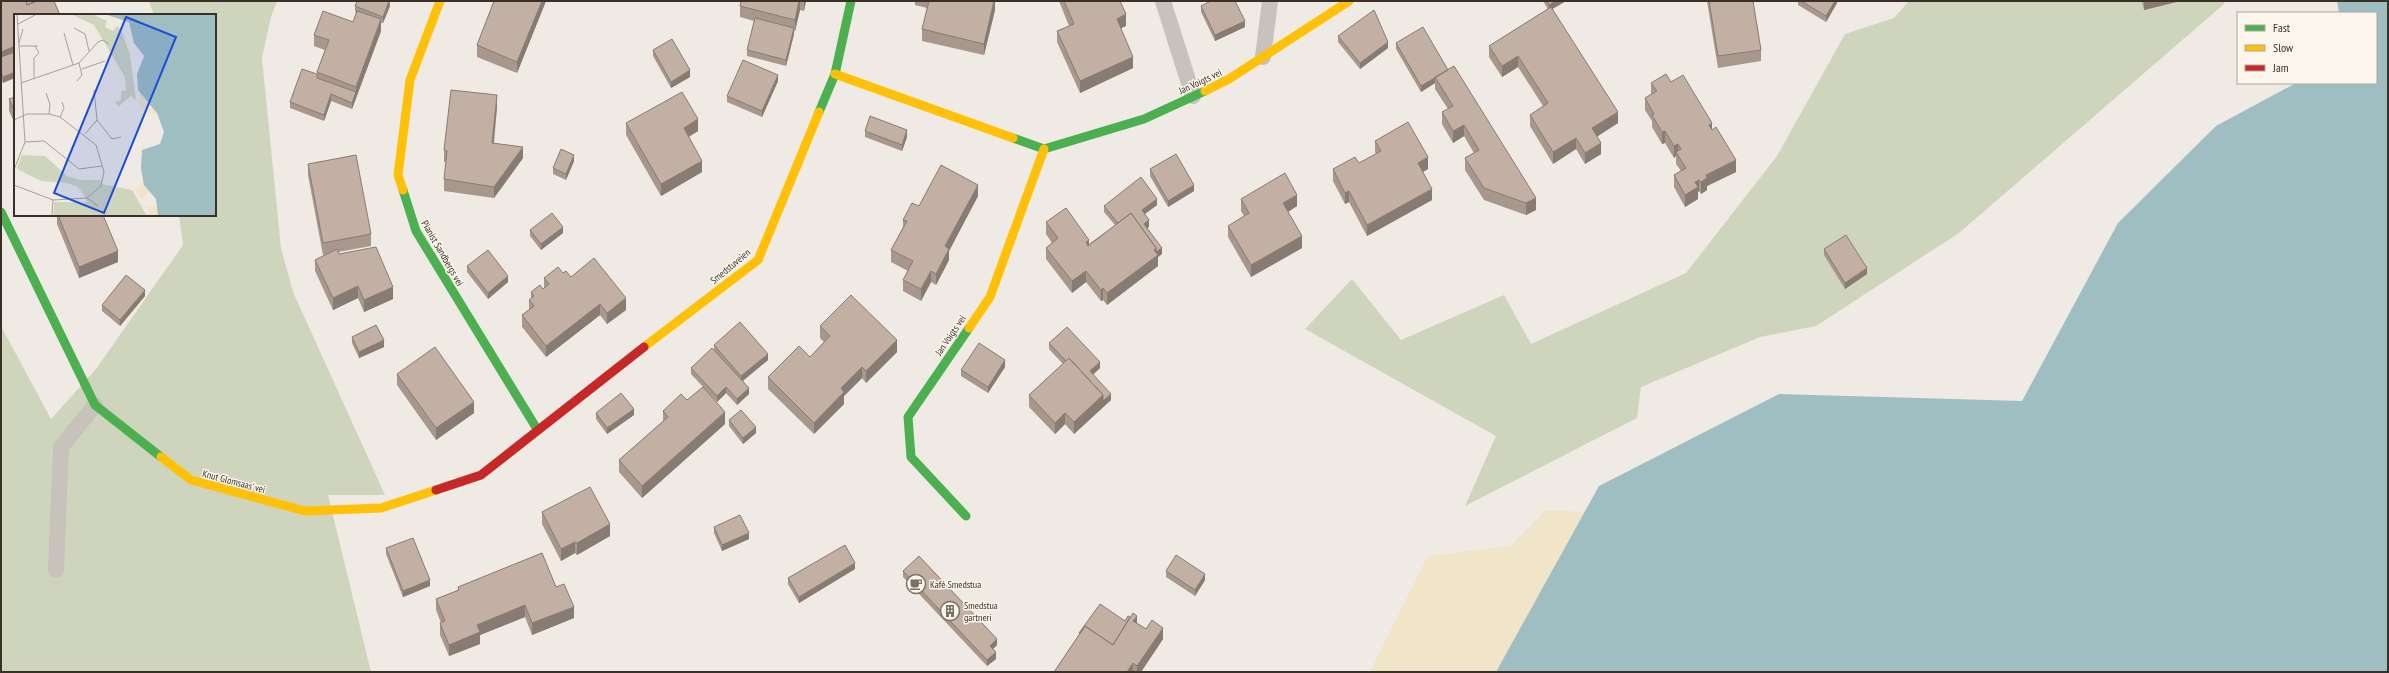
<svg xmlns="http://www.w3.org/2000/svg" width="2389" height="673" viewBox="0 0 2389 673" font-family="'PT Sans Narrow',sans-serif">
<rect width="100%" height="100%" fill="#efeae3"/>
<path fill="#cfd5bc" d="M149 1H277L271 17 262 58 281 248 293 292 385 495H328L371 672H1V326L51 419 96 369 183 245 179 215H215V15H154Z
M1909 1H2225L2224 4 1959 233 1816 326 1760 337 1641 387 1637 418 1465 506 1496 436 1305 329 1352 279 1401 340 1504 295 1531 344 1686 273 1777 156 1845 34 1894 18Z"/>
<path fill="#f0e4c9" d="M1545 510 1585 512 1496 672H1370L1428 556 1511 546Z"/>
<path fill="#9ebec1" d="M2337 1H2388V672H1496L1599 486 1779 394 2022 401 2118 223 2216 126 2296 83H2376V13H2339Z"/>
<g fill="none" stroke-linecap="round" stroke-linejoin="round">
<path stroke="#c8c2bc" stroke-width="16" d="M1163 1 1193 96
M1263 57 1270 1
M56 570 61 447 95 405"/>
<path stroke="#4caf50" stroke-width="9" d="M819 112 835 74 851 1
M1013 138 1044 149 1144 119 1205 91
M403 190 416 231 537 429
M1 212 95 405 161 457
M966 516 911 457 908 417 969 328"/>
<path stroke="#ffc107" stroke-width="9" d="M835 74 1013 138
M1205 91 1229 79 1349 1
M403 190 398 175 410 80 440 1
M969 328 990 297 1044 149
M644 347 758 260 819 112
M161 457 191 480 305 511 381 508 436 490"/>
<path stroke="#c62828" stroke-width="9" d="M436 490 481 475 644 347"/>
</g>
<path fill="#a8978d" d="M1 1 15 15 3 83 1 79Z
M390 1V6L383 23H381V31L352 109 331 101 324 121 290 108V102L317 74V72L325 50 314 46V35L353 22 356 12H355V6Z
M494 1H546L517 73 477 57V45Z
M741 1H806L804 11 800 10 795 31H794V34L786 66 747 56V50L754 21 740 17V6Z
M915 1H995V10L984 55 922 41V29L927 8 915 5Z
M1059 1H1120L1126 26 1121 28 1133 68 1080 93 1057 42V31L1069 26Z
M1543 1H1566L1552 9 1618 123 1597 136 1601 154 1585 164 1576 149 1553 164 1530 126V115L1543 106 1518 67 1502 77 1489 57V46L1548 9Z
M1707 1H1753L1761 50V61L1718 68Z
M1798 1H1837V3L1826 22 1798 5Z
M2142 1H2180L2144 10Z
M1201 6 1245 27 1215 41 1201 12Z
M1338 36 1388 48 1360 69 1338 42Z
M1396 43 1448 70 1536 210 1526 215 1484 200 1465 170V158L1474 153 1464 136 1453 143 1442 124V112L1448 109 1435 89V83L1421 92 1396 49Z
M653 50 690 77 671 88 653 56Z
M778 81 762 117 727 102V96Z
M1671 82 1712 130 1736 172 1707 186V190L1701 194 1699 191 1698 192V199L1685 207 1674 187V175L1681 171 1676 164V156L1674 158 1665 143 1662 144 1652 127V121L1645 110V98L1651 94V83Z
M15 97V124L9 111V99Z
M497 107 494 144 523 158 494 198 444 191V179L446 162H444V150Z
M626 123 698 131 688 137 702 172 661 196 626 135Z
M865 131 907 137 902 151 865 137Z
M1375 141 1428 169 1422 172 1432 200 1367 236 1349 202 1345 204 1333 181V169L1359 163 1376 154 1375 152Z
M574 161 566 180 553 174V168Z
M308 164 371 234V246L338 252 339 254 393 299 364 312 358 298 333 310 315 271V260L326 254 323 255 308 175Z
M1150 169 1194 191 1168 207 1150 176Z
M978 196 949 251V260L936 285 931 282 921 301 903 291V280L908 271 891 262V250L903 227V220L919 206Z
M1241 199 1297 206 1288 212 1302 248 1251 277 1228 237V226L1244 216 1241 211Z
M1157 205 1145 214 1149 227 1147 228 1162 254 1158 257V266L1107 305 1103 300 1101 301 1086 282 1072 293 1046 259V248L1052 243 1046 234V222L1089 244 1115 225 1104 212V206Z
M57 215H103L118 262 79 278 57 224Z
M530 230 563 233 541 250 530 236Z
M1824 249 1867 274 1845 289 1824 255Z
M467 266 508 282 488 299 467 272Z
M563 273 571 277 626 310 607 324 600 315 546 357 522 327V315L529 310V300L531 298V292L543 289 544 288V278Z
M145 296 120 326 102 311V305Z
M820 326 897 352 866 383 862 378 844 396V404L814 434 768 389V377L810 357 824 342 820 338Z
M352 337 384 347 359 358 352 343Z
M1049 343 1100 368 1093 375 1111 400 1074 434 1065 424 1055 434 1029 407V395L1063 364 1049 349Z
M714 345 768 360 743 381 749 394 737 405 726 393 717 402 691 374V368L714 350Z
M1005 367 988 393 961 376V370Z
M397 374 474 413 436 440 397 385Z
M687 400 725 424 642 498 619 472V460L663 421V411Z
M596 413 634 415 607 434 596 419Z
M729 420 756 433 743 444 729 426Z
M542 512 610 536 577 555 575 553 561 561 542 524Z
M714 527 749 539 722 551 714 533Z
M386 548 430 586 403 597 386 554Z
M855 569 799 603 788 584V578Z
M903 571 997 645 993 649 996 659 987 666 903 577Z
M1166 571 1205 580 1195 596 1166 577Z
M458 587H556L574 618 532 635 525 617 480 635V644L449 656 440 635V623H441L436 610V599L458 590Z
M1125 621 1137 623 1163 639 1141 672H1054L1079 635V633Z"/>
<path fill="#887b73" d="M389 1 390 6 383 23V17Z
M542 1H546L517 73V62Z
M799 1H800V10L795 31V20Z
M804 1H806L804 11Z
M992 1H995V10L984 55V44Z
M1556 1H1566L1549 11V5Z
M1835 1H1837V3L1826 22V16Z
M2144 1H2180L2144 10Z
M1126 14V26L1117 30V19Z
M381 19V31L352 109V103L356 92V87Z
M1245 21V27L1215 41V35Z
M794 28V34L786 66V60Z
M1388 42V48L1360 69V63Z
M15 46V58L1 64V52Z
M1518 56V67L1502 77V66Z
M1133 57V68L1080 93V81Z
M690 70V77L671 88V82Z
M1448 70 1435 77V83L1421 92V86Z
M15 72V78L3 83V77Z
M778 75V81L762 117V111Z
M331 94V101L324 121V115Z
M497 95V107L492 155V143Z
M1618 112V123L1592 140V128Z
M698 119V131L684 140V128Z
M1712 123V135L1709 125Z
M1464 125V136L1453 143V131Z
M907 130V137L902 151V145Z
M1665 131V143L1662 144V132Z
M1576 138V149L1553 164V152Z
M1601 143V154L1585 164V153Z
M1678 144V155L1676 152V156L1674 158V146Z
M523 147V158L494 198V187Z
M574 155V161L566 180V174Z
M1428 157V169L1418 175V163Z
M1736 160V172L1707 186V190L1701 194V182L1706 175Z
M702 161V172L661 196V184Z
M1699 180V191L1698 192V199L1685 207V195L1695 182Z
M978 185V196L949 251V260L936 285V274L945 246Z
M1194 185V191L1168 207V201Z
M1432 189V200L1367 236V225Z
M1349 191V202L1345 204V193Z
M1297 195V206L1283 215V203Z
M1536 198V210L1526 215V203Z
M1157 199V205L1142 216V210Z
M1149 220V227L1144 230V224Z
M563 227V233L541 250V244Z
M1302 236V248L1251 277V265Z
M1089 240V251L1086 242Z
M1156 248H1162V254L1158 257V266L1107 305V293Z
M118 251V262L79 278V267Z
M1867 268V274L1845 289V283Z
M931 271V282L921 301V289Z
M1086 271V282L1072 293V281Z
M508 276V282L488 299V293Z
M358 286V298L333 310V298Z
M393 287V299L364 312V300Z
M1103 288V300L1101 301V290Z
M145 290V296L120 326V320Z
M626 298V310L607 324V313Z
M600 304V315L546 357V346Z
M384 340V347L359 358V352Z
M897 340V352L866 383V371Z
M768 354V360L741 382V376Z
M1005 360V367L988 393V387Z
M1100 362V368L1090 377V371Z
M862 367V378L844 396V404L814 434V423L841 388Z
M726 387V393L717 402V396Z
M749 388V394L737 405V399Z
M1111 394V400L1074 434V422L1103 395Z
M474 402V413L436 440V428Z
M634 409V415L607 434V428Z
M725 412V424L642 498V486Z
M1065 413V424L1055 434V423Z
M756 427V433L743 444V438Z
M610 524V536L577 555V543Z
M749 533V539L722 551V545Z
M575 542V553L561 561V549Z
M855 563V569L799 603V597Z
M1205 574V580L1195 596V590Z
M430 580V586L403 597V591Z
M525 605V617L480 635V644L449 656V645L477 625Z
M574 607V618L532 635V623Z
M1137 616V628L1133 621Z
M1163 628V639L1141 672H1137V666Z
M997 639V645L990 652V646Z
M996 652V659L987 666V660Z
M1133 663V672H1127Z"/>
<path fill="#c3b0a4" stroke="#887b73" d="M1 1H26L27 5 37 1H54L60 15H15V46L1 52Z
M26 1H37L27 5Z
M357 1H389L383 17 355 6Z
M494 1H542L517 62 477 45Z
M741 1H799L795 20 740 6Z
M929 1H994L984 44 922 29Z
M1064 1H1120L1126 14 1117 19 1133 57 1080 81 1057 31 1074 24Z
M1211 1H1235L1245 21 1215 35 1201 6Z
M1547 1H1556L1549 5Z
M1709 1H1753L1761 50 1718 56Z
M1801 1H1835L1826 16Z
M1551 7 1618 112 1592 128 1601 143 1585 153 1576 138 1553 152 1530 115 1548 103 1518 56 1502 66 1489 46Z
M1374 10 1388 42 1360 63 1338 36Z
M323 11 353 22 357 11 381 19 356 87 317 72 329 40 314 35Z
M755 18 794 28 786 60 747 50Z
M1423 27 1448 70 1421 86 1396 43Z
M672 39 690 70 671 82 653 50Z
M15 52V72L3 77 1 73V57Z
M743 60 778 75 762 111 727 96Z
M1454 66 1536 198 1526 203 1484 188 1465 158 1479 150 1464 125 1453 131 1442 112 1453 106 1435 77Z
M302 69 317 74V78L356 92 352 103 331 94 324 115 290 102Z
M1666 74 1671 82 1683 75 1712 123 1709 125 1712 130 1716 127 1736 160 1706 175 1707 178 1701 182 1699 180 1695 182 1698 187 1685 195 1674 175 1686 168 1676 152 1681 149 1678 144 1674 146 1665 131 1662 132 1652 115 1654 114 1645 98 1657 91 1651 83Z
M451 90 497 95 492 143 523 147 494 187 444 179 447 151 444 150Z
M682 92 698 119 684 128 702 161 661 184 626 123Z
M15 97V112L9 99Z
M870 116 907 130 902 145 865 131Z
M1408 122 1428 157 1418 163 1432 189 1367 225 1349 191 1345 193 1333 169 1355 157 1359 163 1381 151 1375 141Z
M561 149 574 155 566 174 553 168Z
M1176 154 1194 185 1168 201 1150 169Z
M356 155 371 234 323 243 308 164Z
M941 165 978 185 945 246 949 249 936 274 931 271 921 289 903 280 913 261 891 250 907 221 903 220 912 203 919 206Z
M1285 173 1297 195 1283 203 1302 236 1251 265 1228 226 1249 213 1241 199Z
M1141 177 1157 199 1142 210 1149 220 1144 224 1162 248 1156 252V248L1131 213 1118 223 1104 206Z
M1066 208 1089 240 1086 242 1088 246 1131 213 1156 248 1154 250 1158 255 1107 293 1103 288 1101 290 1086 271 1072 281 1046 248 1058 238 1046 222Z
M552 213 563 227 541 244 530 230Z
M58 215H103L118 251 79 267Z
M1846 235 1867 268 1845 283 1824 249Z
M376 247 393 287 364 300 358 286 333 298 315 260 337 249 339 254Z
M488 250 508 276 488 293 467 266Z
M594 258 626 298 607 313 600 304 546 346 522 315 534 306 529 300 534 296 531 292 540 285 543 289 549 284 544 278 558 267 563 273 566 271 571 277Z
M126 275 145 290 120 320 102 305Z
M851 295 897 340 866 371 862 367 841 388 844 392 814 423 768 377 799 346 810 357 830 336 820 326Z
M740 322 768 354 741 376 714 345Z
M376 325 384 340 359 352 352 337Z
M1067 327 1100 362 1090 371 1111 394 1103 401V395L1069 358 1066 361 1049 343Z
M979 343 1005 360 988 387 961 370Z
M435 347 474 402 436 428 397 374Z
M712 348 749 388 737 399 726 387 717 396 691 368Z
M1069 358 1103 395 1074 422 1065 413 1055 423 1029 395Z
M703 387 725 412 642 486 619 460 668 417 663 411 681 394 687 400Z
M621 393 634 409 607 428 596 413Z
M741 410 756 427 743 438 729 420Z
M590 487 610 524 577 543 575 542 561 549 542 512Z
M740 515 749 533 722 545 714 527Z
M413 538 430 580 403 591 386 548Z
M845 545 855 563 799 597 788 578Z
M542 553 556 587 564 584 574 607 532 623 525 605 477 625 480 632 449 645 440 623 445 621 436 599 459 590 458 587Z
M1176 555 1205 574 1195 590 1166 571Z
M919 556 997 639 990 646 996 652 987 660 903 571Z
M1100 604 1125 621 1128 616 1130 617 1113 645 1085 626 1080 634 1079 633Z
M1133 613 1137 616 1133 621 1146 629 1152 620 1163 628 1137 666 1133 663 1127 672H1054L1085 626 1113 645Z"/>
<defs>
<g id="cafe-ring" transform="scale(1)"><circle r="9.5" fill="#fbf5eb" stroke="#79716a" stroke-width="1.5"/><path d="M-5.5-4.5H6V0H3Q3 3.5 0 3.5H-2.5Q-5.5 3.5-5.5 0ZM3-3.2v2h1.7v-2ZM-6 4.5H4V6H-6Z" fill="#79716a"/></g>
<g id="building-ring" transform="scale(1)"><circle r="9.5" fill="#fbf5eb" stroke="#79716a" stroke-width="1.5"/><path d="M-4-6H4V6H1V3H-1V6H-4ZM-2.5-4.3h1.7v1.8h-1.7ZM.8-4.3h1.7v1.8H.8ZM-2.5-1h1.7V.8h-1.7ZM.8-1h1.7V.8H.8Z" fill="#79716a"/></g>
</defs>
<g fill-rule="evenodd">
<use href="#cafe-ring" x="916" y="584"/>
<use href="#building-ring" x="950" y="611"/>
</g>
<g text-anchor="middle" stroke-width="3" stroke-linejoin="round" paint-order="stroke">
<g font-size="10" fill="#3a3029" stroke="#fbf5eb">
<text transform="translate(1200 81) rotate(-25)" y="4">Jan Voigts vei</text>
<text transform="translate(443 253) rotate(60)" y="4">Pianist Sandbergs vei</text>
<text transform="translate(730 266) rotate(-40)" y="4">Smedstuveien</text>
<text transform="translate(950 335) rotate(-56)" y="4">Jan Voigts vei</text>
<text transform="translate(234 481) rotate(15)" y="4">Knut Glomsaas' vei</text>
</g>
<g font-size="10" fill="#3a3029" stroke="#fbf5eb" text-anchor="start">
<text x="930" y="588">Kafé Smedstua</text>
<text x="964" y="609">Smedstua<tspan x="964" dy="12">gartneri</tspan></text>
</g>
</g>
<g transform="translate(14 14)">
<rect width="202" height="202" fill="#efeae3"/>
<path d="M78 0 93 7 91 13 99 17 103 12 107 15 116 41 122 86 117 82 104 93 101 88 107 86V77L112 76 111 63 80 11 59 1ZM8 141 31 142 53 162 67 166H89L87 170 118 176 133 202H40V188H64V190L73 188 71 183 64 173 53 169 27 167 5 156 3 154Z" fill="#cfd5bc"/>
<path d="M126 77 143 99 133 100 124 90ZM129 167 135 178 128 185 121 176ZM131 192H143L144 202H134V195Z" fill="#f0e4c9"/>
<path d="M90 0H202V202H144L142 185 130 171 127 155 128 136 146 130 150 118 143 99 124 76 123 60 130 42 120 29 115 8Z" fill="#9ebec1"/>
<path fill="none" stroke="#a7a099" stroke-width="1" d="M4 10 23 0M60 14 71 20 75 37M50 19 59 51M5 29 9 15M5 32H24M68 55 91 47M20 65V44L25 39 21 32M63 67 68 61 65 49M7 69 65 49 84 28 89 26 95 30M32 79 36 90 35 100M46 103 50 94 48 88M0 106 13 100H35L46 103 82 131 90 158 87 172 73 184 39 186 0 171M83 106 98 125 107 123M71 120 83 106 80 76M11 128 30 127 65 155 88 152M0 156 11 128 3 0M73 184 84 192M38 202 39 186"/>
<path fill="#1d4ed8" fill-opacity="0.15" stroke="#1d4ed8" stroke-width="2" d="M112 3 162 23 90 199 40 179Z"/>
<rect width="202" height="202" fill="none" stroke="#3a3029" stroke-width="2"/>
</g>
<rect width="2389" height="673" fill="none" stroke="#3a3029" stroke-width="4"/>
<rect x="2237" y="12" width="140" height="72" fill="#fbf5eb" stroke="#aea69d"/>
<rect x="2245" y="25" width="20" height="6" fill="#4caf50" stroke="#aea69d"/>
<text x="2273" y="32" font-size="12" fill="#3a3029">Fast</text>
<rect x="2245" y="45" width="20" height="6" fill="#ffc107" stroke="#aea69d"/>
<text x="2273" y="52" font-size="12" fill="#3a3029">Slow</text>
<rect x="2245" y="65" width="20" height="6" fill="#c62828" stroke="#aea69d"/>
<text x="2273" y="72" font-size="12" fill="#3a3029">Jam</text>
</svg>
